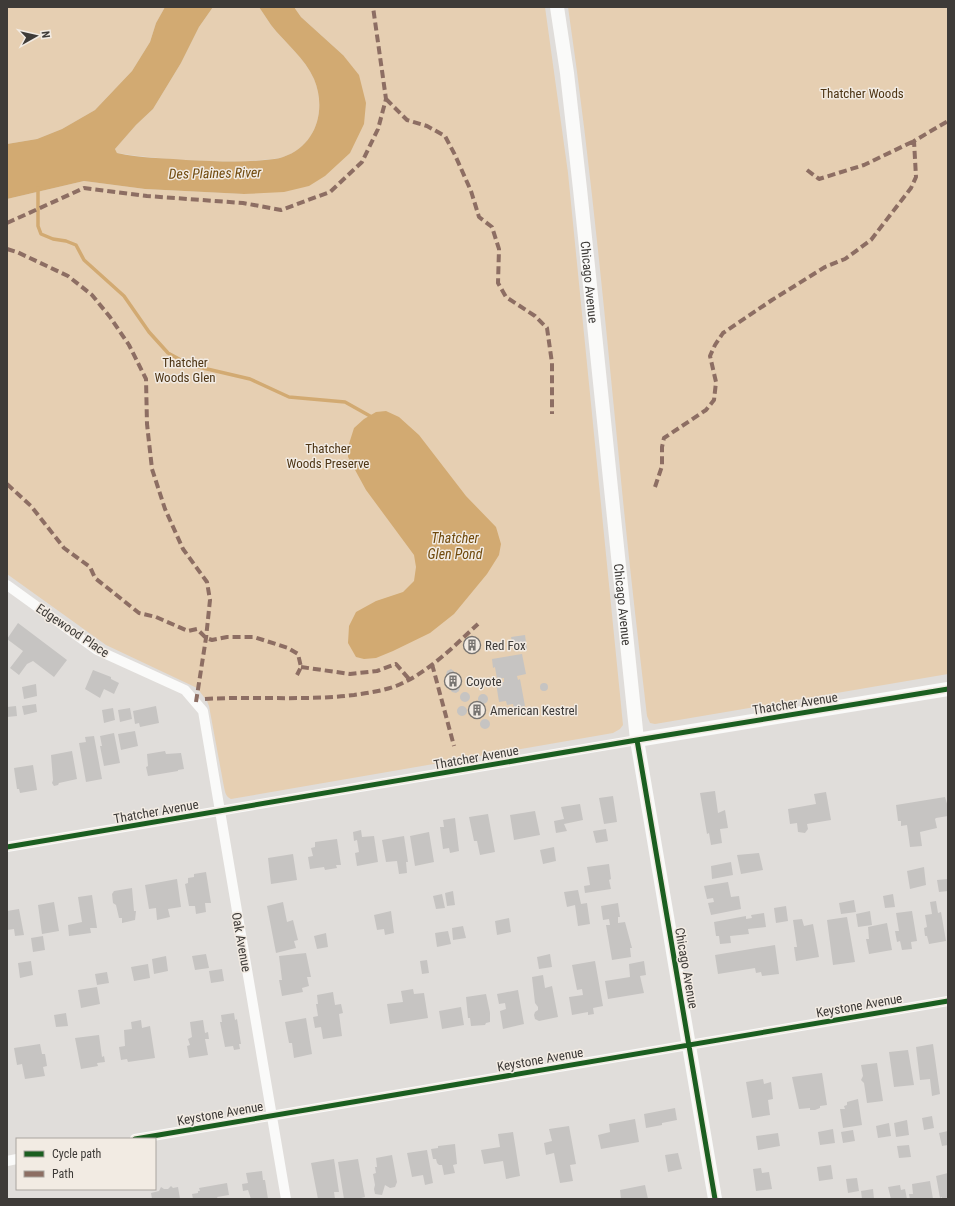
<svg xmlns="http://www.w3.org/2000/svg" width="955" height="1206" viewBox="0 0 955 1206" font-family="'Roboto Condensed',sans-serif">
<rect width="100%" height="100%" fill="#e0ddda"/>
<path fill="#e6cfb2" d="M7 7H165L156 23 150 42 132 71 95 110 62 129 37 139 7 144Z
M213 7H259C263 13 267 19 271 25 285 43 305 58 314 79 327 110 316 146 283 157 277 159 269 159 262 160 236 163 210 161 183 160 161 158 139 157 117 153L115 149 136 125 153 109 181 63 199 27Z
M294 7H545L568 173 623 725 620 729 613 733 231 799C226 797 225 792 224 787L209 706 207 701 197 688 106 645 7 574V199L84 181 145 189 244 194 309 186 343 55 301 17Z
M568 7H948V674L655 724 650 723 647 716C637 630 627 545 619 459 604 308 590 157 568 7Z"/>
<path fill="#d2aa72" d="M165 7H213L199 27 181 63 153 109 136 125 115 149 117 153C140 158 163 158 186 160 213 161 239 163 265 160 271 159 278 159 283 157 316 146 327 110 314 79 305 58 285 43 271 25 267 19 263 13 259 7H294L301 17 343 55 359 75 366 103 364 124 350 153 325 176 309 186 284 192 244 194 145 189 84 181 7 199V144L37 139 62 129 95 110 132 71 150 42 156 23Z
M386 411 399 417 419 435 466 496 496 527 501 544 499 555 487 574 454 614 430 633 393 651 376 658 364 659 356 657 348 643 349 626 356 612 376 601 403 592 414 581 416 567 414 555 366 490 348 457V447L354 428 364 419 376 412Z"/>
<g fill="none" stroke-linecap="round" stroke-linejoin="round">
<path stroke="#d2aa72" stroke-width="3.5" d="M38 188V226L41 234 53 239 66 241 76 245 84 260 124 296 149 332 168 353 190 365 250 379 289 397 345 402 370 416"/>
</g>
<path fill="#c6c4c2" d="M18 623 67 660 54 677 33 661 27 664 19 675 10 668 23 651 7 639Z
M525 635 527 649 514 651 511 637Z
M468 645a4 4 0 1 1 8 0a4 4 0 1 1-8 0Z
M522 654 526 674 517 676 518 680 520 679 525 706 514 708 513 704 507 705 506 701 499 702 496 683 504 682V678L497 679 495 667 493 668 492 659Z
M451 669 456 673V676L454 679 455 683 458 684 460 686 459 691 456 693 452 692 450 689V686L453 683 452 679 447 677 446 675 447 671Z
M93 670 111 677V679L119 683 114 694 104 689 100 698 85 689Z
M540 687a4 4 0 1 1 8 0a4 4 0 1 1-8 0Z
M36 684 37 696 24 699 22 687Z
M460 697a5 5 0 1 1 10 0a5 5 0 1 1-10 0Z
M478 699a5 5 0 1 1 10 0a5 5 0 1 1-10 0Z
M36 704 37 712 24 715 22 706Z
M472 710a5 5 0 1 1 10 0a5 5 0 1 1-10 0Z
M16 706 17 716 7 717V707Z
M156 706 159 723 140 727 139 723 135 724 133 711Z
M457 711a5 5 0 1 1 10 0a5 5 0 1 1-10 0Z
M113 708 115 720 104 723 102 710Z
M130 708 132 719 120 722 118 710Z
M480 724a5 5 0 1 1 10 0a5 5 0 1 1-10 0Z
M135 731 138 746 121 750 118 734Z
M114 733 120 763 104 766 100 746H102L100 736Z
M94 736 102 779 86 782 79 743 86 742 85 737Z
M72 751 77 779 59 783 58 785 54 786 52 783 53 780 51 755Z
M165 751 166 754 181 753 184 769 178 770V771L148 776 146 767 148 766 147 754Z
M33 765 37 790 20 793 19 789H17L14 768Z
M715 791 718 813 725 810 728 828 720 829 722 843 711 845 709 833 707 834 700 793Z
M826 792 831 820 807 824 808 829 805 833 798 832 797 823 790 824 788 809 816 804 814 794Z
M613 796 617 822 604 824 599 798Z
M945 797 948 807V816L936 818 935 819 937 828 920 832 922 846 910 847 907 825 901 826V821H898L896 805Z
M580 804 583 820 564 824 567 831 556 833 554 821 564 819 561 807Z
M535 811 540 835 514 840 510 815Z
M488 814 495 852 480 855 477 841H474L469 817Z
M455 818 459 851 450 853 449 848 443 849 440 827H444L443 820Z
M606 829 608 841 596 843 593 831Z
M361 830 362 837 374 836 378 862 357 866 355 853 359 852 357 840 354 841 353 832Z
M429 832 434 862 415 866 410 836Z
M404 836 408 862H406L407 873 399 874 397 861 386 862 382 840Z
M337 839 341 865H336L337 868 325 870 324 867 310 869 308 857 313 856 311 848 315 847V842Z
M554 847 556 861 543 864 540 850Z
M759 853 763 870 741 874 737 855Z
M293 854 297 880 271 884 268 858Z
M731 862 733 875 712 879 711 866Z
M609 864 611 879 609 880 611 889 585 893 584 886 590 885 587 867Z
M924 867 926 885 910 889 907 871Z
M206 872 211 903H205L206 912 196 914 195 906H189L185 884 188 883V878L194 877V874Z
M177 879 181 907 168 909 170 917 157 920 156 908 149 909 145 885Z
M948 879V891L939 892 937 880Z
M728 882 731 897 739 896 741 909 711 915 708 903 714 902 713 898 707 899 704 886Z
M132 888 134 911H136L135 920 122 923V918H119L116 905 113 903 112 894 114 891Z
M578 890 581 904 587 903 590 924 578 926 575 905 567 907 564 892Z
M453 891 455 905 447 906 445 893Z
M442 894 445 908 436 909 433 896Z
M893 894 895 907 885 908 883 896Z
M92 895 97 928H90L91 933 69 936 68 925 82 922 78 897Z
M854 900 856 912 841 914 839 903Z
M936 901 938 913 941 912 946 941 929 944 927 936H925L924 928 927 927 925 915 932 914 930 902Z
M54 902 59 931 42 934 38 905Z
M283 902 287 922 293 920 298 940 294 941 296 948 276 953 267 906Z
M618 903 620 917H618V923L625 922 632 948H630L631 957 612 960 606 925H610L609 919 603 920 601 906Z
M786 906 788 921 776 923 774 908Z
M19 909 24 935 15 936 14 929 7 930V911Z
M391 911 394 933 385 935 384 929 377 930 374 915Z
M870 911 872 925 858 927 856 914Z
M912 911 917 941 911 942 912 949 902 950 900 941 897 942 895 931H899L896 913Z
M764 913 766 927 748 929 749 934 730 936 731 943 720 944 719 936H716L714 922 746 916V919L752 918 751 915Z
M847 917 855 962 833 965 827 920Z
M509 918 511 932 497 935 495 921Z
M802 919 804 926 813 924 819 957 796 961 794 947H797L793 920Z
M887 923 892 950 869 954 866 939H869L868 927Z
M463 926 466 938 453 940 452 928Z
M448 931 451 944 437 947 435 933Z
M326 933 328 947 317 949 314 936Z
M43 936 45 950 33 952 31 938Z
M775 945 779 974 762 976 761 972 756 973 755 968 718 974 715 955Z
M306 953 311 977H307L309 986 302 988 303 992 282 996 279 980H282L279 956Z
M206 954 209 968 195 970 192 956Z
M550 954 552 967 539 969 537 957Z
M166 956 168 971 154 974 152 959Z
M427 960 429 973 422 974 420 961Z
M31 961 33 975 20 978 18 963Z
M595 961 603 1006 593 1008 594 1014 588 1015V1012L572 1015 569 997 583 995 582 989 577 990 572 965Z
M644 961 646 975 640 976 644 993 608 999 605 981 630 977 629 964Z
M148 964 150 978 134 981 131 967Z
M222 969 224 981 211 983 209 971Z
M107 972 109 983 97 985 95 974Z
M543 975 545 988 552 986 558 1017 539 1021 535 1019 534 1015 535 1012 538 1010V1007L535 1003 532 977Z
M97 987 100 1004 81 1008 78 990Z
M413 989 414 994 424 993 428 1018 390 1024 387 1004 403 1002 401 991Z
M518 990 524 1024 503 1029 500 1011 506 1009 505 1003 499 1004 497 994Z
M333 992 335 1005 341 1004 343 1013 339 1014 342 1036 323 1039 321 1027 315 1028 313 1017 318 1016 316 1004H318L317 995Z
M486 994 490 1013V1022L486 1023 485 1025 471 1026 470 1018H468L466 997Z
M461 1007 464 1025 442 1029 439 1011Z
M66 1013 68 1026 56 1027 54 1015Z
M234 1013 235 1020 237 1019 241 1044H239L240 1049 234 1050 233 1046 225 1047 220 1022H222L221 1015Z
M306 1018 312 1054 294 1058 292 1043H289L285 1022Z
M141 1020 142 1028 150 1026 155 1058 128 1062 127 1059 121 1060 119 1047 125 1046 124 1030 132 1029 131 1022Z
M203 1020 205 1033 208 1032 209 1039H205L208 1055 189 1058 187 1046 190 1045 188 1039 192 1037 190 1022Z
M99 1035 102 1057 104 1056 105 1062 97 1063 98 1066 81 1069 75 1038Z
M40 1044 42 1054H45L47 1066 43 1067 45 1076 25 1079 22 1064 17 1065 14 1048Z
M933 1044 940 1094 932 1096 930 1079 920 1080 916 1047Z
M908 1050 914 1085 894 1087 889 1052Z
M877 1063 883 1101 867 1103 864 1083 861 1080 863 1076 861 1065Z
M822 1073 827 1105 820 1106V1108L815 1110H810V1108L799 1109 792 1077Z
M763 1079 764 1084 771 1082 773 1099 768 1100 770 1115 752 1118 746 1082Z
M858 1099 862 1125 843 1128 840 1109H845L844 1106 847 1105V1102Z
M675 1108 677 1120 662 1123V1125L646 1128 644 1114Z
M932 1116 934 1128 924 1130 922 1118Z
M635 1119 639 1142 601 1149 598 1135 610 1132 609 1124Z
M907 1120 909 1135 896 1137 894 1123Z
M889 1123 891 1136 878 1138 876 1126Z
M569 1126 576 1164 570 1165 573 1181 560 1183 554 1153 546 1155 544 1143 552 1141 549 1129Z
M833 1129 835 1143 820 1145 818 1132Z
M853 1130 855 1141 843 1143 841 1132Z
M948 1131V1145L942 1146 939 1133Z
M513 1132 520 1176 506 1179 503 1161 484 1164 481 1150 500 1147 498 1134Z
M778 1133 780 1146 758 1150 756 1136Z
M455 1144 457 1164 453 1165 455 1173 444 1175 442 1165H439L437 1163 436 1159H433L431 1149 438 1148V1146Z
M909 1145 911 1157 899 1158 897 1146Z
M427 1150 433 1183 425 1185 423 1175 412 1177 407 1153Z
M678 1153 682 1169 668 1172 665 1155Z
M392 1155 397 1182 395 1187 390 1188 385 1185 382 1195 375 1194 374 1189 375 1185 373 1174 376 1173 375 1167H377L376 1158Z
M334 1159 339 1192H334L335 1199H318L311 1163Z
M358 1159 365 1197 357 1199H344L338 1162Z
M831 1165 833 1179 819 1181 817 1167Z
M761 1168 762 1173 769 1172 772 1189 756 1191 753 1169Z
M262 1171 263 1180H265L268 1199H251L248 1190 243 1191 242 1184 248 1183 246 1173Z
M948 1173V1199H942V1197L940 1198 936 1176Z
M857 1178 859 1191 848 1193 846 1179Z
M930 1181 933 1199H910L909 1194H913L912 1184Z
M227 1183 229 1195 217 1197 218 1199H193L192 1194 198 1193V1191H200L199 1188Z
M645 1185 648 1199H621L620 1190Z
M900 1185 901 1190 905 1189 907 1199H891L888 1187Z
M171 1186 173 1188 178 1187 180 1199H152L151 1193 159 1191 161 1187 164 1189H168Z
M873 1189 874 1199H862L861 1191Z"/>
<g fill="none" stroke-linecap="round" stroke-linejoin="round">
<path stroke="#fafaf9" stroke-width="10" d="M7 585 97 650 185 690 203 711 286 1199
M7 847 637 740
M135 1139 948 1001
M7 1161 17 1159"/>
<g stroke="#fafaf9" stroke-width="14">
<path id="s1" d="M557 7 567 73 580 189 637 740 715 1199"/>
<path d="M637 740 948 689"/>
</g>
<path stroke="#8d6e63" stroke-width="4" stroke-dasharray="8 4" stroke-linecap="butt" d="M386 99 407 120 427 126 445 136 455 155 471 191 479 217 492 227 499 249 498 283 506 297 535 316 547 328 552 363V414
M807 170 819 179 864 165 914 141
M7 223 84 188 147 196 243 203 281 210 330 192 362 162 378 129 386 99 373 7
M7 249 17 252 68 276 92 295 110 317 129 345 146 379 147 424 152 469 165 509 183 549 207 582 210 600 206 638 196 702
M7 484 31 506 64 548 90 567 95 578 139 613 156 617 188 631 197 629 206 638 212 640 227 637H254L288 648 298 654 301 667 297 675
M655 487 662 466V447L664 438 706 410 714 400 716 382 710 356 715 345 723 333 772 300 825 267 845 259 871 240 911 188 916 177 914 141 948 121
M432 664 454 746
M301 667 350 674 377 671 396 664 409 679
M205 699C255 696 305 701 354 695 368 693 382 691 396 686 428 673 453 647 478 624"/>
<g stroke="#f2ebe3" stroke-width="8">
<path id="cycleway" d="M637 740 715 1199
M7 847 637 740 948 689
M135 1139 948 1001"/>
</g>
<use href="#cycleway" stroke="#1b5e20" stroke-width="5"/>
</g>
<defs>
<g id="building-ring" transform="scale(0.9)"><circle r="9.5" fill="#f2ebe3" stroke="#777471" stroke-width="1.5"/><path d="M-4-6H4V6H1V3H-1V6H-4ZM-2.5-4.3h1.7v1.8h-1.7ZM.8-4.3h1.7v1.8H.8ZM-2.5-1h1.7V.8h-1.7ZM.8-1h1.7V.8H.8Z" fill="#777471"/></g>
</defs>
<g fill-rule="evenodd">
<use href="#building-ring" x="472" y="645"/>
<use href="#building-ring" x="453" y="681"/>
<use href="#building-ring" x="477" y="710"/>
</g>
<g text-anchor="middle" stroke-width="3" stroke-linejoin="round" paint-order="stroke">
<g font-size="13" fill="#4e3616" stroke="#f2ebe3">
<text x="862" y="98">Thatcher Woods</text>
<text x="185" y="367">Thatcher<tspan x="185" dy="15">Woods Glen</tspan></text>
<text x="328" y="453">Thatcher<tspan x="328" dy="15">Woods Preserve</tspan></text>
</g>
<g font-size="13" fill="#3e3b38" stroke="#f2ebe3">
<text dy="5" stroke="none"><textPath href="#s1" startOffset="277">Chicago Avenue</textPath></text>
<text dy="5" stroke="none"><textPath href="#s1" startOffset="601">Chicago Avenue</textPath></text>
<text transform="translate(73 630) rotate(34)" y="5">Edgewood Place</text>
<text transform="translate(795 703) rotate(-9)" y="5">Thatcher Avenue</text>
<text transform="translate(476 757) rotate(-10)" y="5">Thatcher Avenue</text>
<text transform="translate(156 811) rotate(-10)" y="5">Thatcher Avenue</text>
<text transform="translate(242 942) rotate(80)" y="5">Oak Avenue</text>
<text transform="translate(687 968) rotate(80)" y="5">Chicago Avenue</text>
<text transform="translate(859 1005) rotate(-10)" y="5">Keystone Avenue</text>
<text transform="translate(540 1059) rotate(-10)" y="5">Keystone Avenue</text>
<text transform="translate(220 1113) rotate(-10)" y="5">Keystone Avenue</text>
</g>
<g font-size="13" fill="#3e3b38" stroke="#f2ebe3" text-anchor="start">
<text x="485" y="650">Red Fox</text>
<text x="466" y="686">Coyote</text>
<text x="490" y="715">American Kestrel</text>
</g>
<g font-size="14" font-style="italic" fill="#6f490c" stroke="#f2ebe3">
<text transform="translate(215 173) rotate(-1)" y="5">Des Plaines River</text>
<text x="455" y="543">Thatcher<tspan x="455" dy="16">Glen Pond</tspan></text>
</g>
</g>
<rect width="955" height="1206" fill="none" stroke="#3e3b38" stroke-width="16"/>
<rect x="16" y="1138" width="140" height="52" fill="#f2ebe3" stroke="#aaa59f"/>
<rect x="24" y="1151" width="20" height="6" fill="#1b5e20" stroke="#aaa59f"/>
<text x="52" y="1158" font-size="12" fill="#3e3b38">Cycle path</text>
<rect x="24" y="1171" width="20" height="6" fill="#8d6e63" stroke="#aaa59f"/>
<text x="52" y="1178" font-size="12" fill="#3e3b38">Path</text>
<g transform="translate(36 36) rotate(82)" stroke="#f2ebe3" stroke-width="3" paint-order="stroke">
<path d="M0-3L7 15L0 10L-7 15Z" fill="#3e3b38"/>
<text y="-6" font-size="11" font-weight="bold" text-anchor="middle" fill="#3e3b38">N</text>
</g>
</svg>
